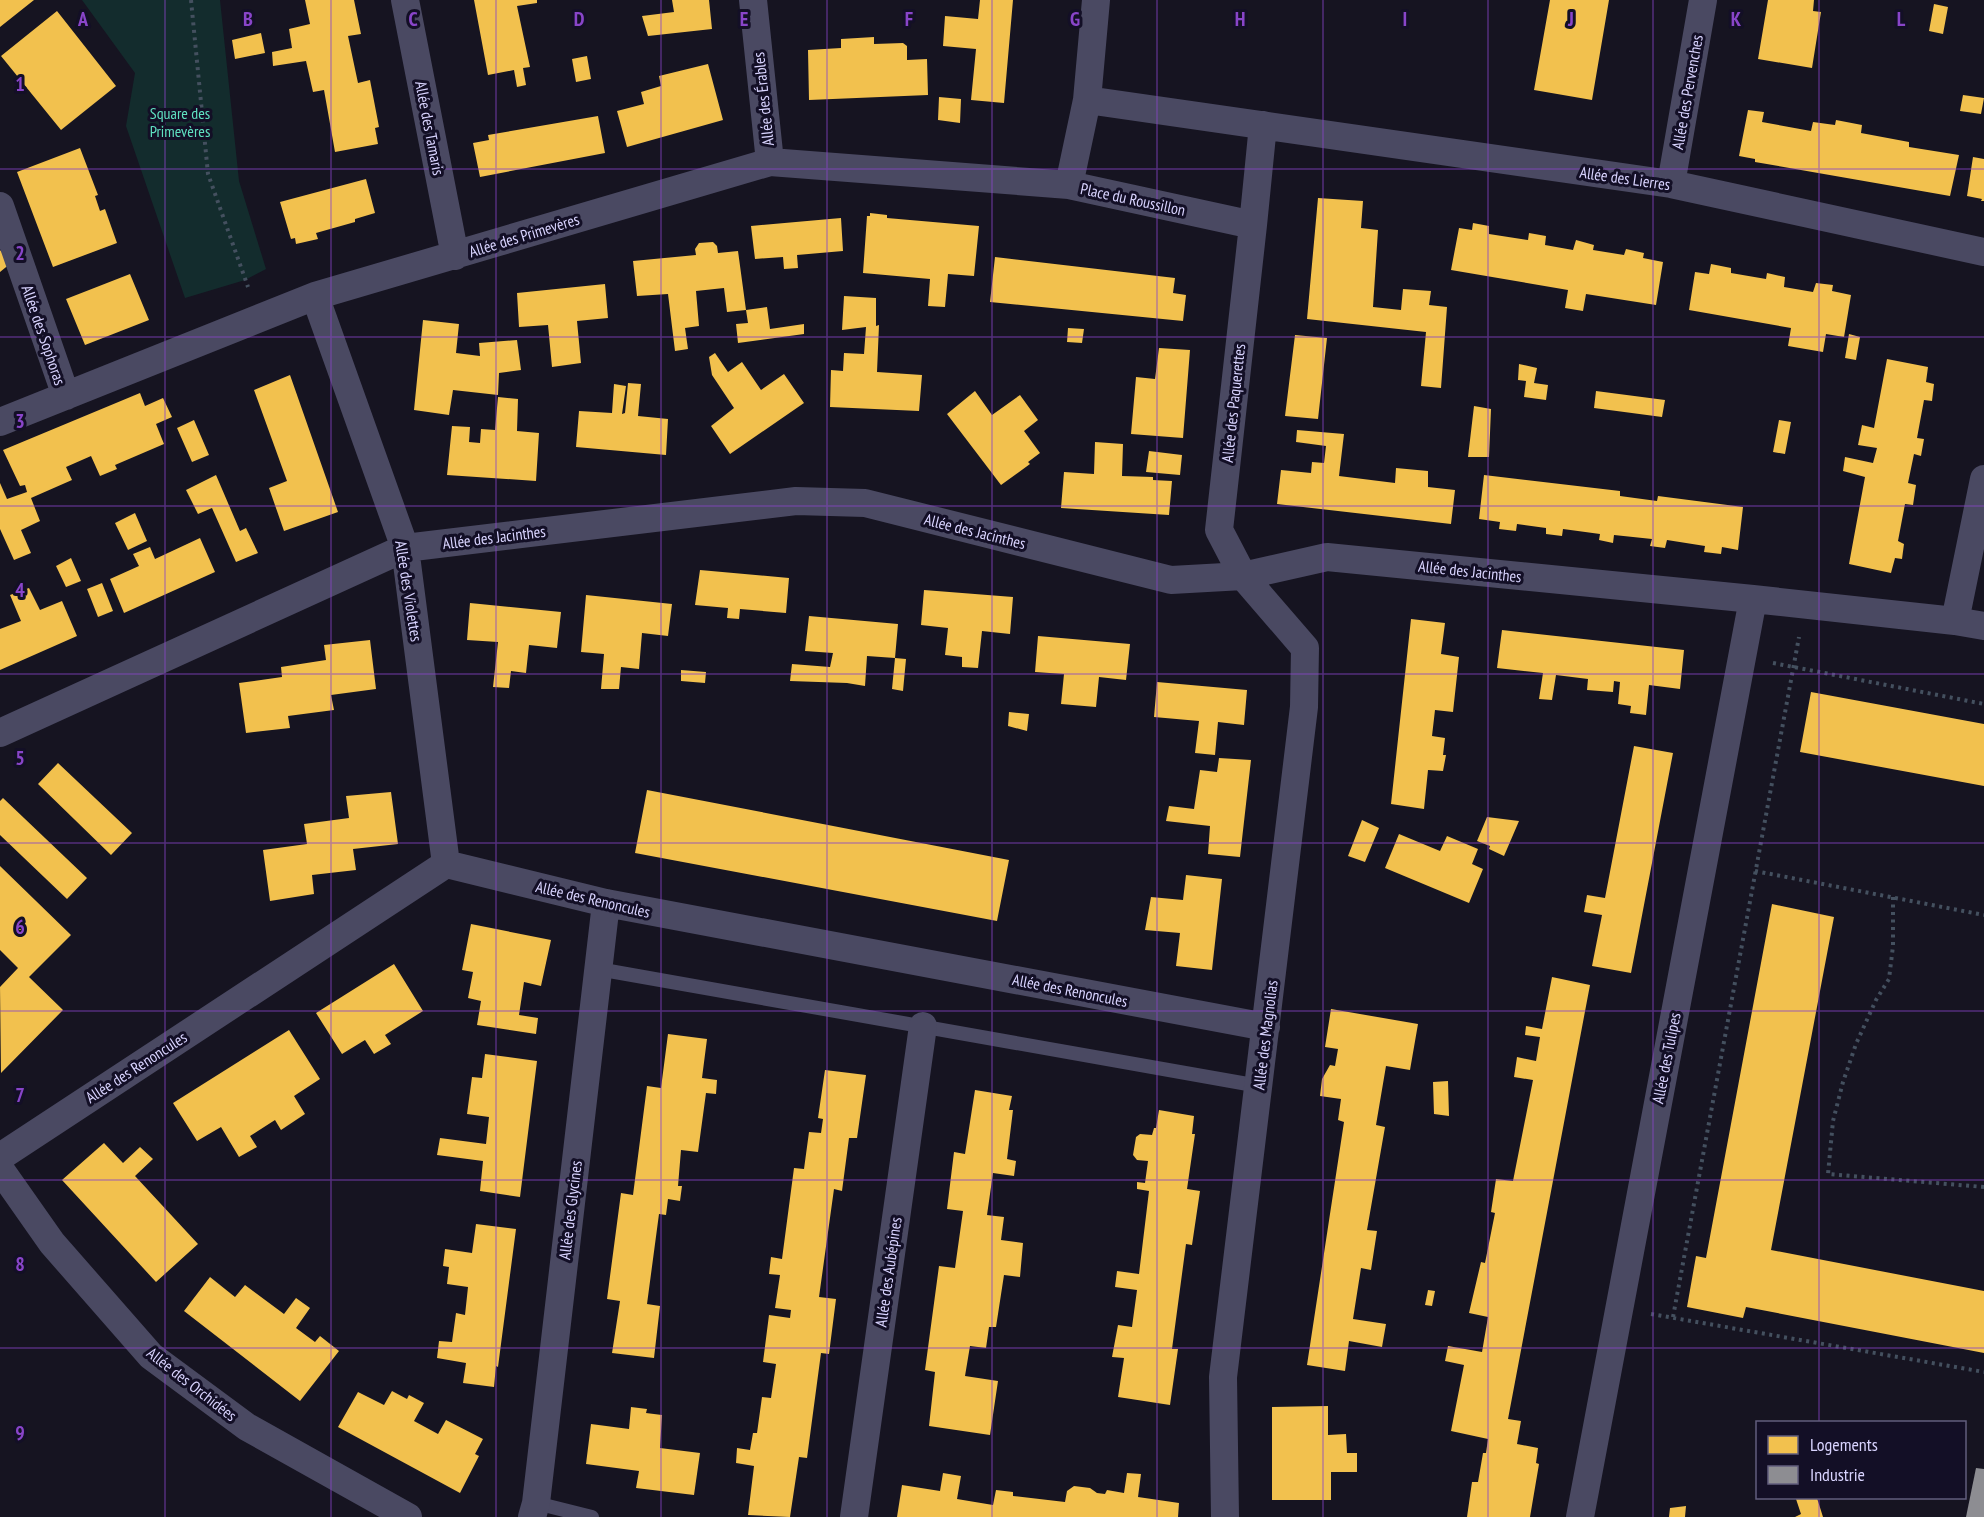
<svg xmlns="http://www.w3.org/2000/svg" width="1984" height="1517" viewBox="0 0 1984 1517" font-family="'PT Sans Narrow',sans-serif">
<rect width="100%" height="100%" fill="#161421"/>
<path fill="#132c2d" d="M82 0H220L239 181 266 269 245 280 185 298 126 126 135 73Z"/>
<path fill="#f2c14e" d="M0 0H34L0 27Z
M305 0H354L361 34 348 36 358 83 370 80 379 127 375 128 378 144 335 152 324 90 313 92 306 61 273 66 272 52 292 48 289 29 310 24Z
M474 0H537V3L517 6 530 67 523 68 526 85 517 87 514 70 488 75Z
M672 0H709L712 29 648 36 642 16 674 12Z
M980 0H1013L1004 103 971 100 976 49 943 46 945 16 978 19Z
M1550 0H1609L1592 100 1534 90Z
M1768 0H1814L1813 11 1821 12 1812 68 1758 59Z
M1934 4 1948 7 1943 34 1929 31Z
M57 11 116 86 61 130 1 56Z
M261 33 265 53 235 59 232 40Z
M874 37V44L903 43 907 46V60L927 59 928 95 809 100 808 50 841 48V39Z
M587 56 591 79 576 82 572 59Z
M708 64 723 120 627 147 617 111 644 104 641 92 661 86 659 76Z
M1963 95 1984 98 1981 114 1960 111Z
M939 97 961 99 960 123 938 120Z
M1748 110 1764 112 1762 122 1811 131 1813 122 1835 125 1836 120 1862 125 1861 133 1909 142V147L1959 155 1950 196 1755 162V159L1739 156Z
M598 116 605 153 480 177 473 143 489 140 488 135Z
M80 148 98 195 95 196 100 211 105 209 117 243 53 267 17 172Z
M1973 157 1984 159V201H1981L1982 199 1967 196Z
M366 179 375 213 355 219V222L316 233 318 239 296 244 295 238 291 239 280 202Z
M1318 198 1363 201 1361 228 1378 230 1373 307 1401 310 1403 289 1431 291 1429 305 1447 307 1441 388 1421 386 1426 332 1307 319Z
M870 213 887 215V218L979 226 974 276 948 274 945 307 928 306 930 279 863 273 867 216H870Z
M841 218 843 251 797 255 798 268 784 269 783 257 755 259 751 226Z
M1473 223 1489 226V234L1528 240 1529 233 1546 236 1545 245 1573 250 1576 240 1594 245 1593 250 1624 255 1626 249 1644 253 1643 258 1663 262 1656 305 1586 294 1583 311 1565 308 1568 290 1451 270 1459 228 1472 230Z
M713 242 717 246 718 253 738 251 746 310 727 312 724 288 696 291 699 326 685 328 688 349 675 351 668 294 637 296 633 261 696 255 695 249 699 243Z
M0 250 11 263 0 272Z
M995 257 1175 278 1173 293 1186 295 1183 321 990 302Z
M1711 264 1731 268V273L1766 279 1767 273 1785 277 1784 287 1813 292 1816 283 1833 285 1832 291 1851 295 1844 337 1826 334 1823 352 1788 346 1791 328 1689 310 1695 272 1709 274Z
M130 274 149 320 85 345 66 299Z
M605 284 608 318 577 321 581 363 552 367 548 325 519 327 517 293Z
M844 296 876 298V326L879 325 877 372 922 375 919 411 830 407 831 370 843 371 844 353 864 354 866 327 842 330Z
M767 307 770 329 804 324V334L738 343 736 324 748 323 746 310Z
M423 320 459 324 456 353 480 356 479 343 517 340 521 370 499 373 498 395 453 390 449 415 414 410Z
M1068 328 1084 329 1082 343 1067 342Z
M1849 334 1860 337 1856 360 1845 358Z
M1295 335 1327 338 1318 419 1285 416Z
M1159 348 1190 350 1183 438 1131 434 1136 377 1155 379Z
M715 353 728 372 742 362 761 390 784 374 804 403 730 454 711 426 734 408 712 375 709 357Z
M1887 359 1928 367 1926 382 1934 384 1932 401 1924 400 1917 438 1924 439 1921 456 1914 454 1908 483 1916 485 1913 505 1905 504 1898 541 1904 544 1902 559 1895 558 1891 573 1849 564 1865 477 1843 471 1845 457 1873 463 1877 448 1858 445 1862 425 1874 428Z
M1519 364 1537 368 1534 383 1548 385 1546 400 1524 397 1526 381 1518 380Z
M290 375 338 512 284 531 269 488 287 481 254 390Z
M628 383 641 384 638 416 668 419 666 455 576 447 579 411 612 413 614 384 626 386 622 414 625 413Z
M975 391 992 415 1020 395 1038 420 1024 431 1040 453 1028 462 1030 464 1001 485 947 414Z
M1596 391 1665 400 1662 417 1594 408Z
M140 393 145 406 163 398 172 417 156 424 164 444 115 465 117 469 100 476 91 456 66 467 72 480 31 498 40 521 21 530 31 553 14 560 0 529V483L7 499 27 492 25 485 20 486 3 450Z
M498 397 518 399 517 431 539 433 536 481 447 475 452 426 470 427 469 442 480 443 481 429 495 430Z
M1474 406 1491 409 1489 457H1468Z
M194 420 209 455 192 462 177 428Z
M1779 420 1791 422 1785 454 1773 452Z
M1297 430 1344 434 1339 476 1395 483 1396 468 1428 471V487L1455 490 1451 524 1277 504 1281 470 1311 473 1312 462 1324 463 1326 446 1296 442Z
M1095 442 1123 444 1122 476 1153 477V480L1172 481 1169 515 1061 508 1064 472 1094 474Z
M1149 451 1182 455 1180 475 1146 472Z
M216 475 240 531 246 528 258 553 236 562 212 508 198 514 186 490Z
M1484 475 1620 491V496L1657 501 1658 496 1743 507 1738 550 1722 547 1721 554 1704 552 1705 546 1667 540 1665 548 1650 546 1652 539 1614 535 1613 543 1599 540 1600 534 1563 529 1562 536 1546 534V528L1517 524 1516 531 1499 529 1500 522 1479 519Z
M135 513 147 541 128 550 115 523Z
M200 538 215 572 124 613 110 579 139 566 133 554 150 547 155 559Z
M71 558 81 581 66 587 56 566Z
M700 570 789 578 786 613 740 609 739 619 727 618 728 608 695 605Z
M102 583 113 611 98 617 87 589Z
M29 588 40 610 62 601 77 636 0 670V629L21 621 10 595Z
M924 590 1013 597 1010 634 982 631 978 668 962 667V657L945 655 948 628 921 625Z
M586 595 672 604 668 636 642 633 639 669 621 667 619 689H601L604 654 581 652Z
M470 603 561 612 557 648 529 645 526 673 511 671 509 688 493 687 498 642 467 640Z
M809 616 898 624 895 658 867 656 865 686 847 683 790 681 792 664 830 667 833 653 805 651Z
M1411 619 1445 623 1441 654 1459 657 1453 712 1435 710 1432 736 1445 738 1443 755H1446L1443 771 1428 770 1424 809 1391 804Z
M1502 630 1684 650 1680 689 1649 685 1646 715 1630 713 1631 706 1618 704 1620 682 1614 681 1613 692 1587 690 1588 679 1556 675 1552 700 1539 699 1543 673 1497 668Z
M1038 636 1130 644 1126 680 1099 677 1096 707 1061 704 1064 674 1035 672Z
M370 640 376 689 331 695 334 710 288 716 290 728 246 733 239 683 282 677 281 667 326 660 324 645Z
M895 658 906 659 903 691 892 689Z
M681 670 706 672 705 683 681 681Z
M1157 682 1247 690 1244 725 1218 722 1215 755 1195 753 1199 721 1154 717Z
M1811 692 1984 724V786L1800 752Z
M1009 712 1029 714 1027 731 1008 726Z
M1634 746 1673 753 1631 973 1592 966 1602 915 1584 912 1587 895 1605 898Z
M1219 758 1251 760 1240 857 1208 854 1210 826 1166 821 1169 806 1194 809 1200 770 1217 772Z
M58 763 132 833 111 855 38 784Z
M647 790 1009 860 997 921 635 853Z
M391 792 398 844 353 849 356 870 312 875 314 894 270 901 263 850 307 844 304 824 349 818 346 796Z
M3 798 87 878 67 899 0 835V801Z
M1487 817 1519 821 1504 856 1489 849 1490 846 1477 841Z
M1362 820 1379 828 1365 862 1348 856Z
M1399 834 1440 851 1447 836 1478 849 1472 864 1483 869 1469 903 1385 868Z
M0 866 71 935 29 977 63 1010 1 1073 0 987 18 968 0 950Z
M1186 875 1222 879 1212 970 1176 966 1180 933 1145 930 1151 897 1183 900Z
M1772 904 1834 917 1771 1250 1984 1291V1353L1746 1307 1743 1318 1687 1307 1696 1256 1706 1258Z
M471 924 551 940 541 986 524 982 519 1015 538 1018 536 1034 477 1025 481 1001 468 998 473 972 462 970Z
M394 964 423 1011 385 1035 391 1044 374 1054 365 1040 342 1054 316 1013Z
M1552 977 1590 985 1508 1419 1521 1421 1517 1444 1538 1448 1536 1463 1539 1464 1530 1517H1467L1472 1482H1478L1483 1453H1486L1488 1439 1451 1431 1464 1365 1445 1361 1448 1346 1482 1352 1488 1317 1469 1313 1481 1262 1485 1263 1495 1213 1491 1212 1496 1179 1513 1181 1533 1080 1514 1077 1517 1057 1536 1061 1540 1037 1525 1035 1526 1026 1542 1029Z
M1331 1009 1418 1024 1410 1070 1386 1066 1376 1125 1385 1127 1367 1230 1377 1231 1371 1270 1361 1268 1353 1319 1386 1324 1382 1347 1349 1341 1345 1371 1307 1365 1344 1122 1338 1120 1341 1099 1320 1096 1322 1079 1330 1065 1335 1066 1338 1049 1325 1047Z
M289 1030 320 1079 294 1096 305 1114 281 1130 275 1120 250 1136 257 1147 239 1157 221 1127 197 1141 173 1103Z
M668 1034 707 1039 702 1078 717 1080 716 1094 706 1093 698 1152 681 1150 678 1186H682L680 1201 668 1199 666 1215 659 1214 647 1304 660 1306 654 1358 612 1353 620 1301 607 1299 621 1193 633 1195 647 1086 661 1088Z
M485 1054 537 1061 520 1197 480 1191 483 1161 437 1155 440 1138 486 1144 489 1117 467 1114 472 1077 482 1078Z
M825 1070 866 1075 857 1138H849L842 1191 834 1189 819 1297 836 1299 829 1354 821 1353 807 1458 799 1457 790 1517 748 1515 754 1466 736 1463 737 1448 750 1450 753 1433H757L762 1397 771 1398 776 1364 763 1362 769 1315 790 1318 791 1310 775 1308 780 1275 769 1274 771 1257 782 1259 794 1168 804 1169 809 1132 821 1133 823 1119 818 1118Z
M1448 1081 1449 1116 1434 1114 1433 1082Z
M975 1090 1012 1096 1009 1110H1013L1007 1159 1016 1161 1014 1176 993 1173 987 1215 1004 1217 1001 1240 1023 1243 1020 1277 1004 1275 996 1327H989L986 1348 970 1346 965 1376 998 1381 990 1435 929 1426 935 1372 925 1370 939 1266 955 1268 963 1211 947 1209 954 1152 965 1154Z
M1159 1110 1194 1116 1192 1134H1195L1187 1189 1200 1191 1192 1245 1186 1244 1172 1349H1178L1170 1405 1118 1397 1124 1358 1112 1357 1118 1325 1132 1327 1137 1290 1115 1287 1117 1271 1139 1274 1149 1191 1137 1189V1182L1145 1183 1148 1161 1137 1160 1133 1155 1136 1137 1140 1134 1152 1135 1154 1128H1156Z
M104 1143 123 1163 140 1147 153 1159 135 1176 198 1244 156 1282 62 1180Z
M476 1224 516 1229 498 1367 496 1366 494 1387 463 1383 466 1363 437 1358 439 1341 452 1342 456 1313 465 1315 468 1287 447 1284 449 1267 443 1266 445 1249 472 1253Z
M210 1277 235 1297 245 1285 284 1314 296 1298 310 1308 296 1328 315 1342 320 1336 339 1351 300 1401 184 1311Z
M1428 1290 1435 1291 1432 1306 1425 1305Z
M392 1391 407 1399 409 1395 424 1403 414 1421 438 1434 446 1420 483 1439 475 1454 479 1456 460 1493 338 1427 358 1392 384 1405Z
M1328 1406V1435L1346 1434 1347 1453H1357V1472H1331V1500H1272V1407Z
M631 1407 647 1409 646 1413 662 1415 660 1448 700 1453 694 1495 636 1488 639 1471 586 1464 591 1424 629 1429Z
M943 1473 961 1476 957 1499 993 1505 996 1490 1013 1492V1496L1065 1502 1067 1491 1074 1486 1090 1488 1097 1493 1105 1494 1107 1490 1124 1493 1127 1473 1141 1474 1138 1497 1179 1503 1178 1517H897L902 1485 940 1491Z
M1801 1498H1817L1823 1517H1795L1801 1514 1796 1499Z
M1686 1506 1685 1517H1669L1670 1508Z"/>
<path fill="#8d8d92" d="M1976 1468 1984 1469V1517H1966Z"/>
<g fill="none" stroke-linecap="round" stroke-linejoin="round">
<path stroke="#44505f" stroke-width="4" stroke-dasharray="3 4.5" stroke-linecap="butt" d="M191 0 208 174 248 287
M1773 663 1984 704
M1755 871 1984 915
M1893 897V946L1889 979 1876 1000 1856 1044 1843 1082 1833 1121 1828 1174 1984 1187
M1651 1314 1984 1372
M1673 1317 1799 637"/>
<path stroke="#4a4962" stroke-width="14" d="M598 969 1259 1086
M536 1503 592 1517"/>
<path stroke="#4a4962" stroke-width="28" d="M405 0 455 256
M753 0 770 162
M1087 100 1096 0
M1263 125 1253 225 1069 185 1087 100 1671 184 1984 252
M1671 184 1703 0
M0 206 66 396
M315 296 405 548 446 864
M0 422 315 296 770 162 1069 185
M1955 621 1984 479
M0 733 405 548 796 501 865 503 1171 580 1243 576 1327 557 1753 599 1955 621 1984 626
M0 1157 446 864 606 903 1266 1027
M0 1169 52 1243 151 1356 247 1427 408 1517
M532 1517 536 1503 606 903
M854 1517 923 1026
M1225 1517 1223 1377 1304 707 1305 648 1243 576 1219 530 1253 225
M1580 1517 1753 599"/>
</g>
<path fill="none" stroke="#8945c9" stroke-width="1.5" stroke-opacity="0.55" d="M165 0V1517M331 0V1517M496 0V1517M661 0V1517M827 0V1517M992 0V1517M1157 0V1517M1323 0V1517M1488 0V1517M1653 0V1517M1819 0V1422M0 169H1984M0 337H1984M0 506H1984M0 674H1984M0 843H1984M0 1011H1984M0 1180H1984M0 1348H1984M1819 1498V1517"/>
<g text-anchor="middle" stroke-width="6" stroke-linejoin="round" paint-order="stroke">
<g font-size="16" fill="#d9d4ff" stroke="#130f26">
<text transform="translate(1687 92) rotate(-80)" y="6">Allée des Pervenches</text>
<text transform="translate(763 99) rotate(-96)" y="6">Allée des Érables</text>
<text transform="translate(430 128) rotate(79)" y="6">Allée des Tamaris</text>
<text transform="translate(1625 178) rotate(8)" y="6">Allée des Lierres</text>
<text transform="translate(1133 199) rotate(12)" y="6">Place du Roussillon</text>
<text transform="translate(524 235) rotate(-17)" y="6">Allée des Primevères</text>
<text transform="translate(44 335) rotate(71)" y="6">Allée des Sophoras</text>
<text transform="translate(1233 403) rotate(-84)" y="6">Allée des Paquerettes</text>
<text transform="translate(975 531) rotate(14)" y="6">Allée des Jacinthes</text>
<text transform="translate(494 537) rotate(-7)" y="6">Allée des Jacinthes</text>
<text transform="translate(1470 571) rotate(6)" y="6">Allée des Jacinthes</text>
<text transform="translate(409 591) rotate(81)" y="6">Allée des Violettes</text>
<text transform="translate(593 899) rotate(13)" y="6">Allée des Renoncules</text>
<text transform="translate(1070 990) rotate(11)" y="6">Allée des Renoncules</text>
<text transform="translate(1265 1035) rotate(-83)" y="6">Allée des Magnolias</text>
<text transform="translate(1666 1058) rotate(-79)" y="6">Allée des Tulipes</text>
<text transform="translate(136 1067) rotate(-33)" y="6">Allée des Renoncules</text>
<text transform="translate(570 1210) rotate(-83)" y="6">Allée des Glycines</text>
<text transform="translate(888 1272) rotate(-82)" y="6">Allée des Aubépines</text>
<text transform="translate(192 1384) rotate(38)" y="6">Allée des Orchidées</text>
</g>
<g font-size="16" fill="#5fe0c0" stroke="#130f26">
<text x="180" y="119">Square des<tspan x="180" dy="18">Primevères</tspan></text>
</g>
</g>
<g font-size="20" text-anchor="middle" font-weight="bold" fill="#8945c9" stroke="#130f26" stroke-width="6" stroke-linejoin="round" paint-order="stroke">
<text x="83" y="26">A</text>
<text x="248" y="26">B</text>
<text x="413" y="26">C</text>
<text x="579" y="26">D</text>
<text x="744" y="26">E</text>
<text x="909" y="26">F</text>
<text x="1075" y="26">G</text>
<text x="1240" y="26">H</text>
<text x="1405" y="26">I</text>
<text x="1571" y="26">J</text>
<text x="1736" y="26">K</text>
<text x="1901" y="26">L</text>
<text x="20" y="91">1</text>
<text x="20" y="260">2</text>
<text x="20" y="428">3</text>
<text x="20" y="597">4</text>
<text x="20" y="765">5</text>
<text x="20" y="934">6</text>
<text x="20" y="1102">7</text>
<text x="20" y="1271">8</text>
<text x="20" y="1440">9</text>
</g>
<rect x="1756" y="1421" width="210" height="78" fill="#130f26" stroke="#625e7d" stroke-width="1.5"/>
<rect x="1768" y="1436" width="30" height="18" fill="#f2c14e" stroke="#625e7d" stroke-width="1.5"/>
<text x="1810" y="1451" font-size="18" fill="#d9d4ff">Logements</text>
<rect x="1768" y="1466" width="30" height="18" fill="#8d8d92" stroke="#625e7d" stroke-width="1.5"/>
<text x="1810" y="1481" font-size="18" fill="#d9d4ff">Industrie</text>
</svg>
